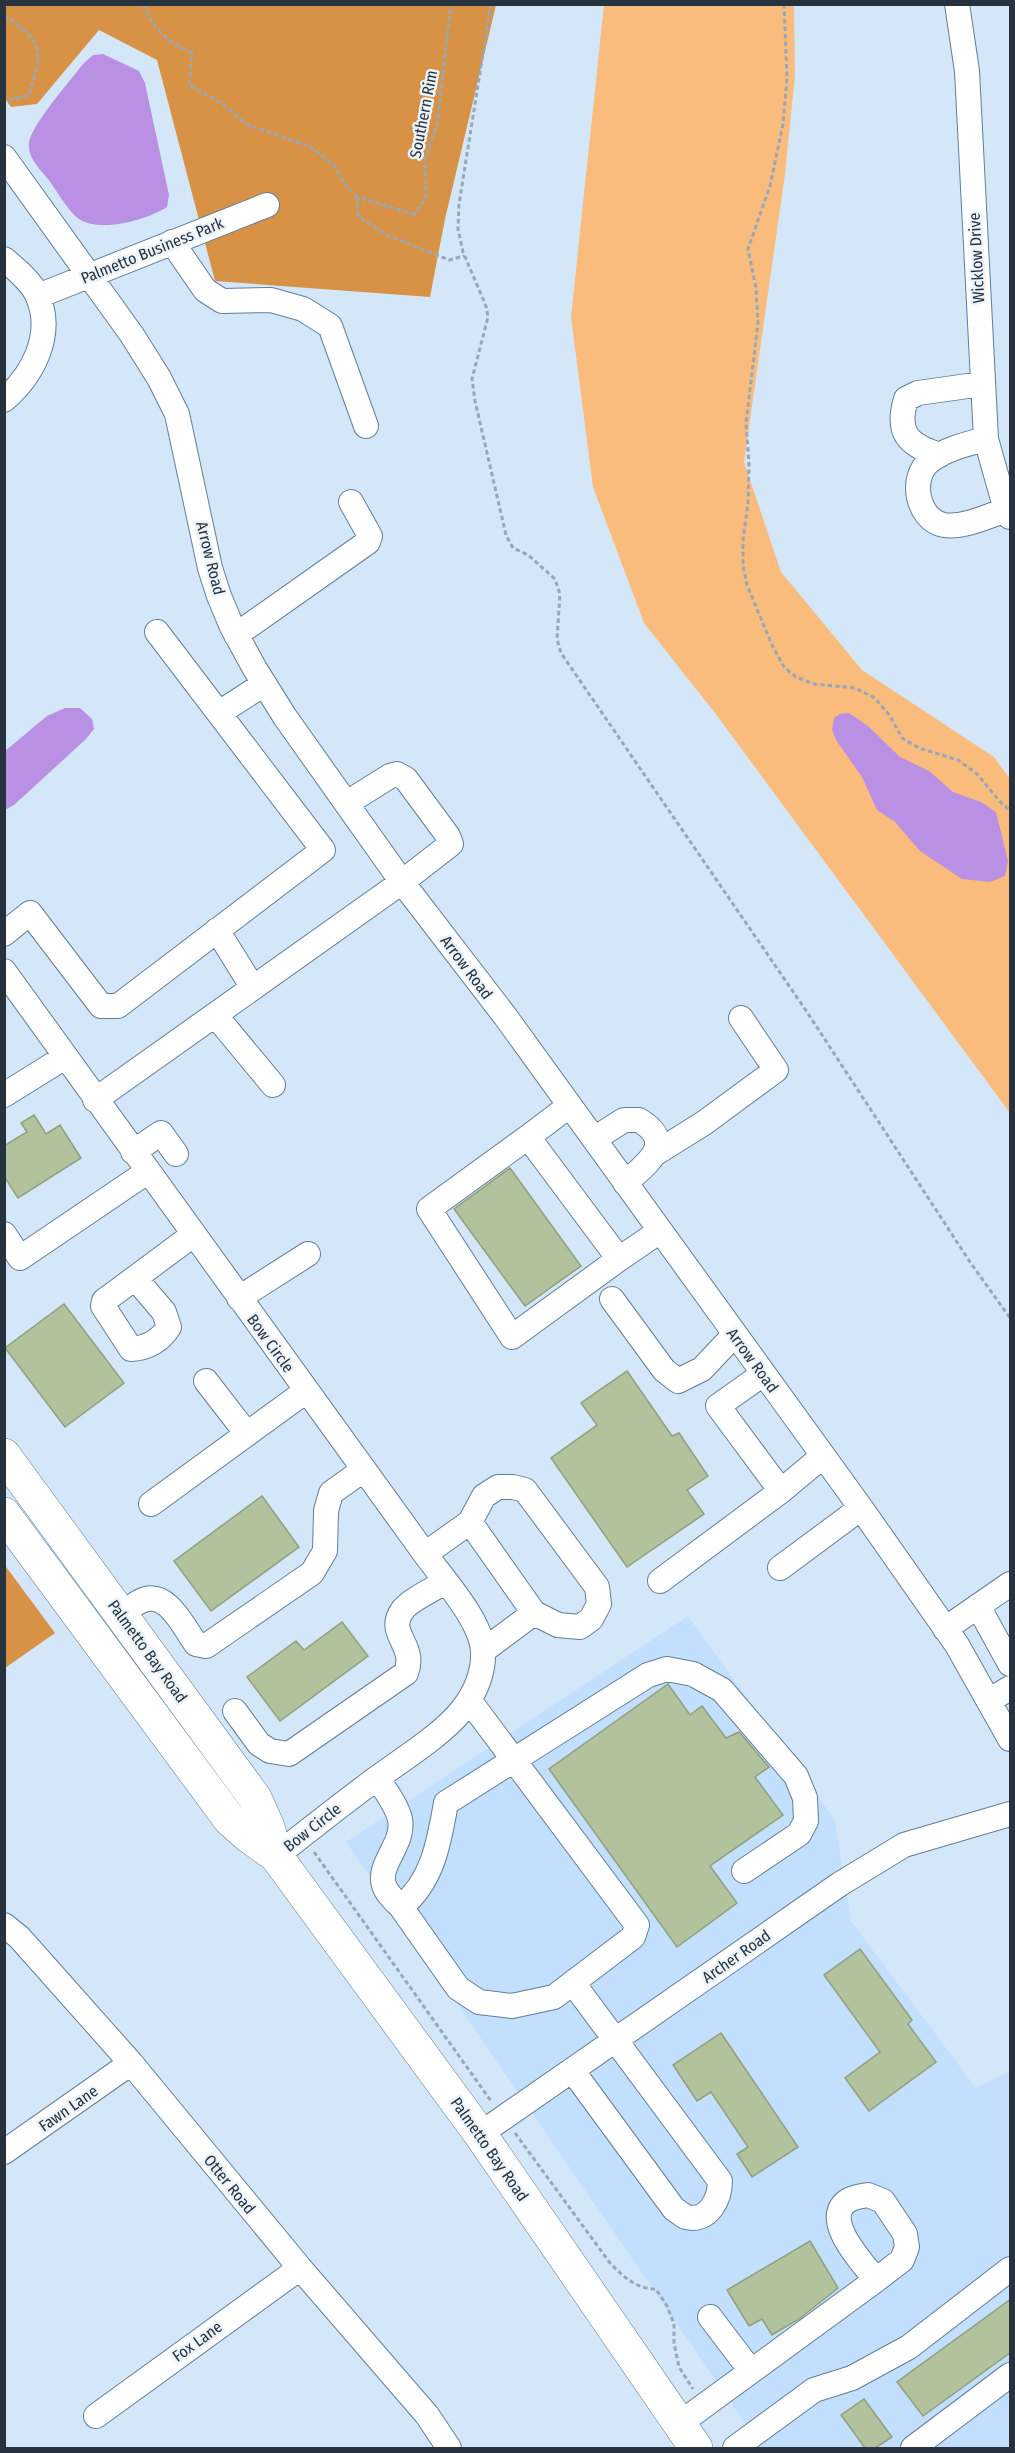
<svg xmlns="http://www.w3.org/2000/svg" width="1015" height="2453" viewBox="0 0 1015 2453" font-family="'Fira Sans Condensed',sans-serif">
<rect width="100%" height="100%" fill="#d4e7f9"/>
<path fill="#c2e0fd" d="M688 1616 835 1820 851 1921 976 2088 1010 2071V2448H762L346 1842Z"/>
<path fill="#fabc7c" d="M604 5H794L795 75 785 174 744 462 781 572 862 670 994 757 1010 779V1113L715 713 644 623 593 487 571 317Z"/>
<path fill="#d89245" d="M5 5H496L445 219 430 297 215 281 157 60 99 30 37 104 11 107 5 99Z
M4 1564 55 1633 5 1668H4Z"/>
<path fill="#b990e3" d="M103 54 139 71 145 83 169 195 167 207C147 220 100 233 79 219 67 210 57 191 48 179 40 169 27 157 29 143 31 125 71 80 83 64L93 55Z
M65 708H80L92 719 94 729 86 739 14 805 5 810V751L47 716Z
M849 713 868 726 900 757 929 771 953 792 981 802 996 812 1008 861 1005 876 990 882 962 879 920 851 895 822 877 810 862 777 836 740 832 730 834 718 840 714Z"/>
<path fill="#b2c29d" stroke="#909f7c" stroke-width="1.5" d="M34 1115 46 1134 60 1125 81 1158 18 1198 4 1176V1146L27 1132 21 1123Z
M510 1168 581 1266 525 1306 454 1209Z
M64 1304 124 1383 65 1427 5 1348Z
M627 1371 672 1436 679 1433 708 1476 687 1490 704 1514 627 1567 551 1458 597 1425 581 1403Z
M262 1496 299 1547 211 1611 174 1561Z
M342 1622 368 1656 280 1721 247 1677 296 1641 304 1650Z
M668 1684 690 1715 702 1706 726 1738 739 1732 769 1767 755 1777 783 1815 710 1866 737 1903 677 1947 549 1769Z
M860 1949 912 2020 908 2024 936 2062 869 2111 845 2078 880 2052 824 1975Z
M721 2033 798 2147 752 2177 737 2154 748 2147 711 2092 697 2101 673 2065Z
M810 2241 838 2288 799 2319 772 2335 762 2319 749 2326 727 2290Z
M1011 2299V2352L923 2416 897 2382Z
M864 2399 892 2437 875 2448H865L841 2415Z"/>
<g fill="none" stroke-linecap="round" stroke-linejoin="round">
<g stroke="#617e99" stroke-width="26">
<path id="minor" d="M957 4 967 71 986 439 1006 510 1010 517
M4 157 132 335 159 378 177 414 210 568 219 596 232 627 255 669 285 717 402 882 505 1016 861 1508 957 1645 1010 1739
M172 242 205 290 222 301 271 300 303 309 330 326 366 426
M4 259C16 269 33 283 38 297 54 335 33 375 4 400
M38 296 267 205
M986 439C967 444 945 449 930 461 909 477 917 520 944 525 964 528 988 516 1006 510
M940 455C907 445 896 432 906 399L918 393 982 384
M236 635 368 542 370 536 351 502
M219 713 264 684
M217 930 253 988
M4 934 30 913 101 1006H118L323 850 157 632
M4 971 425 1554C443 1579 481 1620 483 1651 484 1672 475 1693 462 1710 443 1734 403 1759 377 1778 343 1803 309 1830 276 1856
M215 1015 273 1085
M4 1095 65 1057
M95 1100 402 882 451 844 448 836 406 779 397 774 390 776 347 803
M569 1106 528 1137 619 1259 660 1231
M528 1137 429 1209 512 1337 619 1259
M594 1139 624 1120H639C677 1143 647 1164 625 1183
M133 1152 161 1133 176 1154
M656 1153 704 1123 776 1070 741 1018
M4 1234 20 1258 147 1172
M135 1278 164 1312 169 1327C160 1341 148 1348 131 1349L103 1306 104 1301 193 1235
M239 1298 308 1254
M612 1299 664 1370 678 1381 702 1369 735 1334
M206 1381 247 1434
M781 1491 823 1456
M151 1504 306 1391
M425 1554 470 1522 484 1496 498 1487H513L525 1490 597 1587 599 1604 591 1619 580 1627 558 1625 534 1613 470 1522
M780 1568 861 1508
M660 1581 781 1491 718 1406 763 1374
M978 1606 1010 1664
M121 1615C128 1610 134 1604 141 1601 167 1588 184 1628 196 1644L206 1646 312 1573 325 1551 326 1511 331 1493 363 1470
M945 1629 1010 1584
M483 1651 534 1613
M469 1700 637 1925 633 1937 554 1997 512 2006 479 2002 458 1988 401 1907C433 1881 439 1842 446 1803L648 1675 667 1669 693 1674 722 1690 796 1776 805 1798 806 1821 799 1834 744 1871
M990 1700 1010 1688
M235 1711 259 1744 270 1751 289 1754 406 1673C417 1645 386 1634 402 1611 408 1601 434 1589 445 1582
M377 1778C385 1790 396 1804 400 1819 405 1844 377 1864 384 1885 386 1893 395 1901 401 1907
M4 1925 19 1937 131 2063 300 2268 427 2415 449 2448
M572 2070 674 2209C678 2211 683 2216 686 2217 709 2223 720 2198 720 2181L573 1983
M480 2134 840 1884 904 1845 1010 1814
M4 2152 131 2063
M710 2317 751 2371
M96 2416 300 2268
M679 2424 876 2280 902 2260 907 2247 905 2234 883 2201 868 2195C862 2196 854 2197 849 2200 819 2218 863 2263 876 2280
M735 2448 814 2390 852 2378 909 2347 1010 2269
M913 2448 1010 2375"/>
</g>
<g stroke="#617e99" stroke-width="34">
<path id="highway" d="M4 1455 255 1798 268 1827 276 1856
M4 1514 230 1820 247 1835 276 1856 480 2134 696 2448"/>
</g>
<path stroke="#97a7b7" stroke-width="3" stroke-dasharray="4.5 3" stroke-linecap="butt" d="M143 4C156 33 165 39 192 53L189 85 220 102 248 125 309 146 334 165 346 186 357 197 414 214 426 199 425 159 437 124 451 4
M491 4 459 204 458 229 463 252 486 306 488 317 472 379 475 401 506 535 513 548 528 555 555 579 560 594 557 639 561 653 807 1012 970 1262 1010 1318
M784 4 787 78 783 124 770 186 748 249 756 288 758 323 746 423 749 464 748 503 743 540V566L747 585 772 645 784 667 796 677 814 684 855 688 875 698 890 716 902 738 919 748 958 760 977 774 1002 804 1010 810
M4 15C45 44 43 49 29 95L11 100 4 95
M357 197 358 216 385 234 449 260 464 256
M314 1852 491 2101
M515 2133 610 2263C624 2277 636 2289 656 2289L667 2306 674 2324V2343L679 2367 693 2389"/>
<use href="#minor" stroke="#fff" stroke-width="24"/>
<use href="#highway" stroke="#fff" stroke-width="33"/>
</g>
<g text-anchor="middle" stroke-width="5" stroke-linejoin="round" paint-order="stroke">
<g font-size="16" fill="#26323e" stroke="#ecf3f9">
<text transform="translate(423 114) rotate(-79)" y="6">Southern Rim</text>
<text transform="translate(152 250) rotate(-22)" y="6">Palmetto Business Park</text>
<text transform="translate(976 258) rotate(-93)" y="6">Wicklow Drive</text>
<text transform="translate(211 558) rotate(76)" y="6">Arrow Road</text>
<text transform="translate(467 967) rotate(53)" y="6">Arrow Road</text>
<text transform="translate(271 1343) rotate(54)" y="6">Bow Circle</text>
<text transform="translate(753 1360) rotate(54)" y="6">Arrow Road</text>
<text transform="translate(148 1651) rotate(54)" y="6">Palmetto Bay Road</text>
<text transform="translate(312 1827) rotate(-38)" y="6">Bow Circle</text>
<text transform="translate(736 1956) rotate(-35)" y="6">Archer Road</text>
<text transform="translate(68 2108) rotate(-35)" y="6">Fawn Lane</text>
<text transform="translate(490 2149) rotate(55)" y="6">Palmetto Bay Road</text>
<text transform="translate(230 2184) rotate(51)" y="6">Otter Road</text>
<text transform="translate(197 2341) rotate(-36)" y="6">Fox Lane</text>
</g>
</g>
<rect width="1015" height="2453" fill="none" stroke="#26323e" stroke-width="12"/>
</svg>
